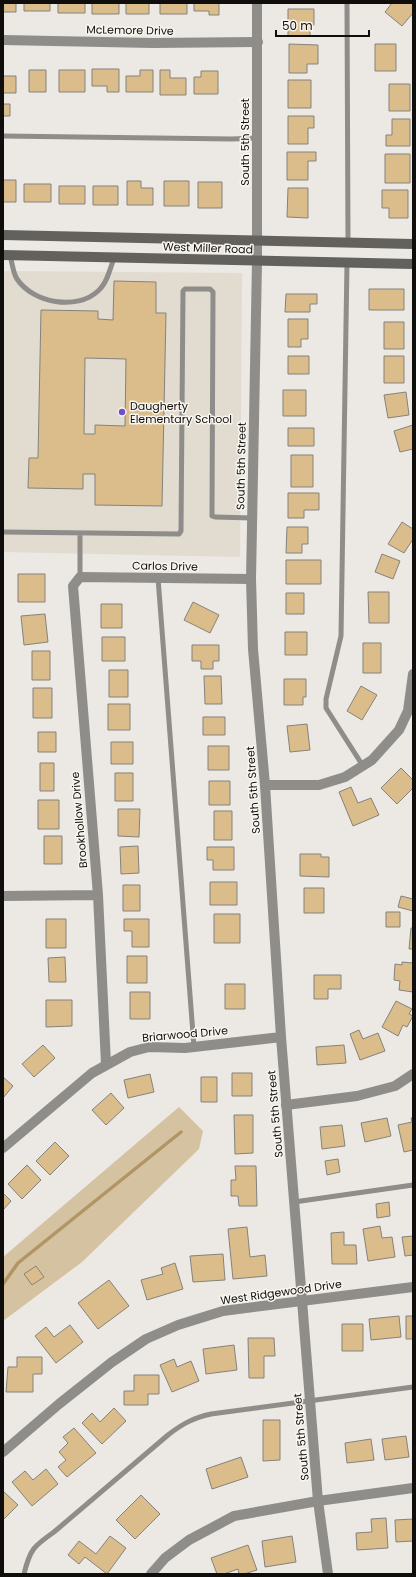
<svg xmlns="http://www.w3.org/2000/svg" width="416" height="1577" viewBox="0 0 416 1577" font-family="Poppins,sans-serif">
<rect width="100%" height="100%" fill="#ece8e3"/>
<path fill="#e2dbcf" d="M3 271 242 273 240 557 3 552Z"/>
<path fill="#d5c2a1" d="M179 1107 203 1131 199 1149 82 1262 3 1321V1257Z"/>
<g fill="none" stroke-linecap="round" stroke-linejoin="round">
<path stroke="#b19564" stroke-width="3.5" d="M3 1284 18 1263 181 1132"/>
</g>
<path fill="#dabd8a" stroke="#85827d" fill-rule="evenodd" d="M3 3H16V12H3Z
M24 3H50V11H24Z
M58 3H85V13H58Z
M92 3H119V14H92Z
M126 3H149V14H126Z
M160 3H187V14H160Z
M194 3H219V15H209V11H194Z
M392 3H413V13L402 26 385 12Z
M288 9H314V25H310V36H288Z
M289 44 318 45V64H307V73H289Z
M375 44H396V71H375Z
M92 69H119V92H107V86H92Z
M29 70H46V92H29Z
M59 70H85V92H59Z
M140 70H153V92H126V76H140Z
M160 70H170V78H186V95H160Z
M201 71H218V94H194V77H201Z
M3 76H16V93H3Z
M288 80H311V108H288Z
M389 84H410V111H389Z
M3 104H10V116H3Z
M288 116H314V128H308V144H288Z
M392 119H410V146H386V135H392Z
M287 152H316V161H308V180H287Z
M385 154H410V183H385Z
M3 180H16V202H3Z
M127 181H141V188H153V205H127Z
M164 181H189V206H164Z
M198 182H222V208H198Z
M24 184H51V202H24Z
M59 186H85V204H59Z
M93 186H118V205H93Z
M288 188H308V218L287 217Z
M382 190H408V218H389V208H382Z
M114 281 156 282V313H166L162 506 95 505V474H83V489L28 488 29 458H38L41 310 98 311V319L113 320ZM85 358 126 359 125 426 95 425V434H84Z
M369 289H404V310H369Z
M286 294H317V304H310V312H285Z
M288 319H308V339H301V347H288Z
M384 322H404V349H384Z
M288 356H309V374H288Z
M384 356H404V383H384Z
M283 390H306V416H283Z
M406 392 409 415 388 418 384 395Z
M413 425V449L400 452 394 431Z
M288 428H314V446H288Z
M291 455H313V487H291Z
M288 493H319V510H304V518H288Z
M402 522 413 529V539L404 553 388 544Z
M287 527H308V544H302V553H286Z
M382 554 400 561 393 579 375 572Z
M286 560H321V584H286Z
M18 574H45V602H18Z
M368 592H389V623H369Z
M286 593H304V614H286Z
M193 602 219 615 210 633 184 620Z
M101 604H122V628H101Z
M45 614 48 642 24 645 21 616Z
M285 632H307V655H285Z
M102 637H125V661H102Z
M363 643H381V673H363Z
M192 645H219V661H213V669H201V661H192Z
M32 651H50V680H32Z
M109 670H128V697H109Z
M204 676H221L222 704H205Z
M284 679H306V697H303V705H284Z
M361 686 377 695 362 720 347 711Z
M33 688H52V718H33Z
M108 704H130V730H108Z
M203 717H225V735H203Z
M307 724 310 750 290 752 287 726Z
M38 732H56V752H38Z
M111 742H133V764H111Z
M208 746H229V770H208Z
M40 763H54V791H40Z
M401 768 413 780V788L397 804 381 788Z
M115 773H133V801H115Z
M209 781H230V805H209Z
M351 787 358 803 371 798 379 815 353 826 339 792Z
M38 800H59V829H38Z
M118 809H140L139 837 118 836Z
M214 811H232V840H214Z
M44 836H62V864H44Z
M138 846 139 873 121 874 120 847Z
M207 847H234V870H213V860H207Z
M300 854H321V857H329V877L300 876Z
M210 882H237V905H210Z
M123 885H140V911H123Z
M304 888H324V913H304Z
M401 896 413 899V911L398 907Z
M386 912H400V927H386Z
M214 914H240V943H214Z
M46 919H66V948H46Z
M124 919H149V947H132V931H124Z
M411 928H413V949H409Z
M127 956H147V983H127Z
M65 957 66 982H49L48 958Z
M402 962 413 963V992L399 990 400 981 394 980 395 964 402 965Z
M314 975H341V989H328V999H314Z
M225 984H245V1009H225Z
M130 992H150V1019H130Z
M46 1000H72V1026L46 1027Z
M396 1001 412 1009 409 1014 413 1016 407 1027 403 1025 398 1036 382 1027Z
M359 1030 363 1039 378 1033 385 1051 360 1060 350 1034Z
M43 1045 55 1058 34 1077 22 1064Z
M344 1045 346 1063 317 1065 316 1047Z
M232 1073H252V1096H232Z
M150 1074 154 1092 128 1098 124 1080Z
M3 1077 13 1086 3 1098Z
M201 1077H217V1102H201Z
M111 1093 124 1108 106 1125 92 1110Z
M234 1115H253V1153L235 1154Z
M413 1117V1150L404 1152 398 1125 412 1122 411 1118Z
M387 1118 391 1136 365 1142 361 1123Z
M342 1125 345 1146 322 1149 320 1127Z
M55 1142 69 1156 50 1175 36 1161Z
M338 1159 340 1172 327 1175 325 1161Z
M27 1165 41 1180 22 1199 8 1184Z
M235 1166H256L257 1206H239L238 1196H231V1180H236Z
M3 1193 11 1201 3 1210Z
M389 1202 390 1216 377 1218 376 1204Z
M380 1226 382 1238 392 1237 395 1257 368 1261 363 1229Z
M247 1227 250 1257 265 1255 267 1276 233 1279 228 1229Z
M344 1232V1245H356L357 1264H332L331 1233Z
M413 1236V1255L405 1256 402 1237Z
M223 1254 225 1280 193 1282 190 1256Z
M175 1263 183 1289 147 1300 141 1280 163 1274 161 1268Z
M36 1266 44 1277 32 1285 24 1274Z
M109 1280 129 1306 98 1329 78 1303Z
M399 1316 401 1337 371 1340 369 1319Z
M406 1316H413V1339H406Z
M342 1324H363V1351H342Z
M70 1325 83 1342 56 1363 35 1336 46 1327 54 1337Z
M248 1338H274L275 1356H264V1378H249Z
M234 1345 237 1370 206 1374 203 1349Z
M17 1357H42V1374H33V1392H6L8 1367H17Z
M174 1359 177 1367 191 1361 199 1381 172 1392 160 1365Z
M134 1375H159V1394H148V1405H124V1391H134Z
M114 1408 126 1421 102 1444 82 1423 92 1413 100 1422Z
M263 1420H280V1460L263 1461Z
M74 1428 96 1453 67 1477 58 1467 66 1460 59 1452 68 1443 63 1437Z
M406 1436 409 1457 385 1460 382 1439Z
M371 1439 374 1460 347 1463 345 1443Z
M241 1457 248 1477 212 1489 206 1469Z
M46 1469 58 1484 32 1506 12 1482 25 1471 33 1480Z
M3 1491 18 1505 3 1520Z
M141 1495 160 1514 135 1539 116 1520Z
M386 1518 388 1548 357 1550 356 1533 372 1532 371 1519Z
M413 1519V1541L396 1542 395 1520Z
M110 1536 126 1548 107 1574 85 1557 79 1564 68 1555 79 1541 96 1554Z
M292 1536 296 1562 265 1567 262 1541Z
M248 1545 257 1570 244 1574H239L238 1569 224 1574H217L211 1558Z"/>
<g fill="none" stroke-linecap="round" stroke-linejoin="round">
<path stroke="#8e8d8a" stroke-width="5" d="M347 3 348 243
M3 136 232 139 257 138
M10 255C12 262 13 273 17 279 33 303 77 311 98 291 107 283 110 269 114 258
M347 263 341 636 326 699V708L363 766
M3 532 179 534 181 531 183 291 185 289H210L213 292 212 516 215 517 252 518
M80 577V534
M158 578 194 1047
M294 1202 413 1185
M24 1574C30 1549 34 1546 54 1532L168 1435C182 1424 193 1418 211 1414L413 1387"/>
<path stroke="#8e8d8a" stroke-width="10" d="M3 40 153 43 258 42
M265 785H319L345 777 372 760 399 730 408 711 413 674
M3 896 98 895
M106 1064 98 895 73 586 80 577 251 579
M286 1105 357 1096 395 1086 413 1074
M3 1452 59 1404 112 1362 146 1339 178 1325 223 1311 413 1287
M151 1574 165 1558 189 1540 234 1516 318 1501 413 1488"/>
<path stroke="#8e8d8a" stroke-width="10" d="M257 3V262L251 579 253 649 265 785 281 1037 318 1501 328 1574
M3 1148 92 1073 130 1052 149 1047 185 1048 281 1037"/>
<path stroke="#63615e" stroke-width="10" d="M3 235 413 244
M3 255 413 264"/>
</g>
<circle fill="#714fc9" stroke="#f9f6f0" stroke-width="1.5" cx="122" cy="412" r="4"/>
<g text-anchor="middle" stroke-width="3" stroke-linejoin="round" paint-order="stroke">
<g font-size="11" fill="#0f0e0c" stroke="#f9f6f0">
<text transform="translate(130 30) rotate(1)" y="4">McLemore Drive</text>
<text transform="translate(245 142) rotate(-90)" y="4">South 5th Street</text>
<text transform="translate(208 248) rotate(2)" y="4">West Miller Road</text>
<text transform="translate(241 466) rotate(-89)" y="4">South 5th Street</text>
<text transform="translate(165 566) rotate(1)" y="4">Carlos Drive</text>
<text transform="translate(253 790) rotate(-94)" y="4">South 5th Street</text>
<text transform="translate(79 820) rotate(-95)" y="4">Brookhollow Drive</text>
<text transform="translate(185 1034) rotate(-5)" y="4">Briarwood Drive</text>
<text transform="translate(275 1114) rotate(-95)" y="4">South 5th Street</text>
<text transform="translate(281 1292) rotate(-8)" y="4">West Ridgewood Drive</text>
<text transform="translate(301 1437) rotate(-95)" y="4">South 5th Street</text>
</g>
<g font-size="11" fill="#0f0e0c" stroke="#f9f6f0" text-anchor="start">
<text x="130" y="410">Daugherty<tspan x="130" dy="13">Elementary School</tspan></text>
</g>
</g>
<rect width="416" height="1577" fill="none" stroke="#0f0e0c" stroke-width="8"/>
<path d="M276 30v6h93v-6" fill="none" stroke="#0f0e0c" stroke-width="2"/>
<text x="282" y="30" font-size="12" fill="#0f0e0c" stroke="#f9f6f0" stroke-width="3" paint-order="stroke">50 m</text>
</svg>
